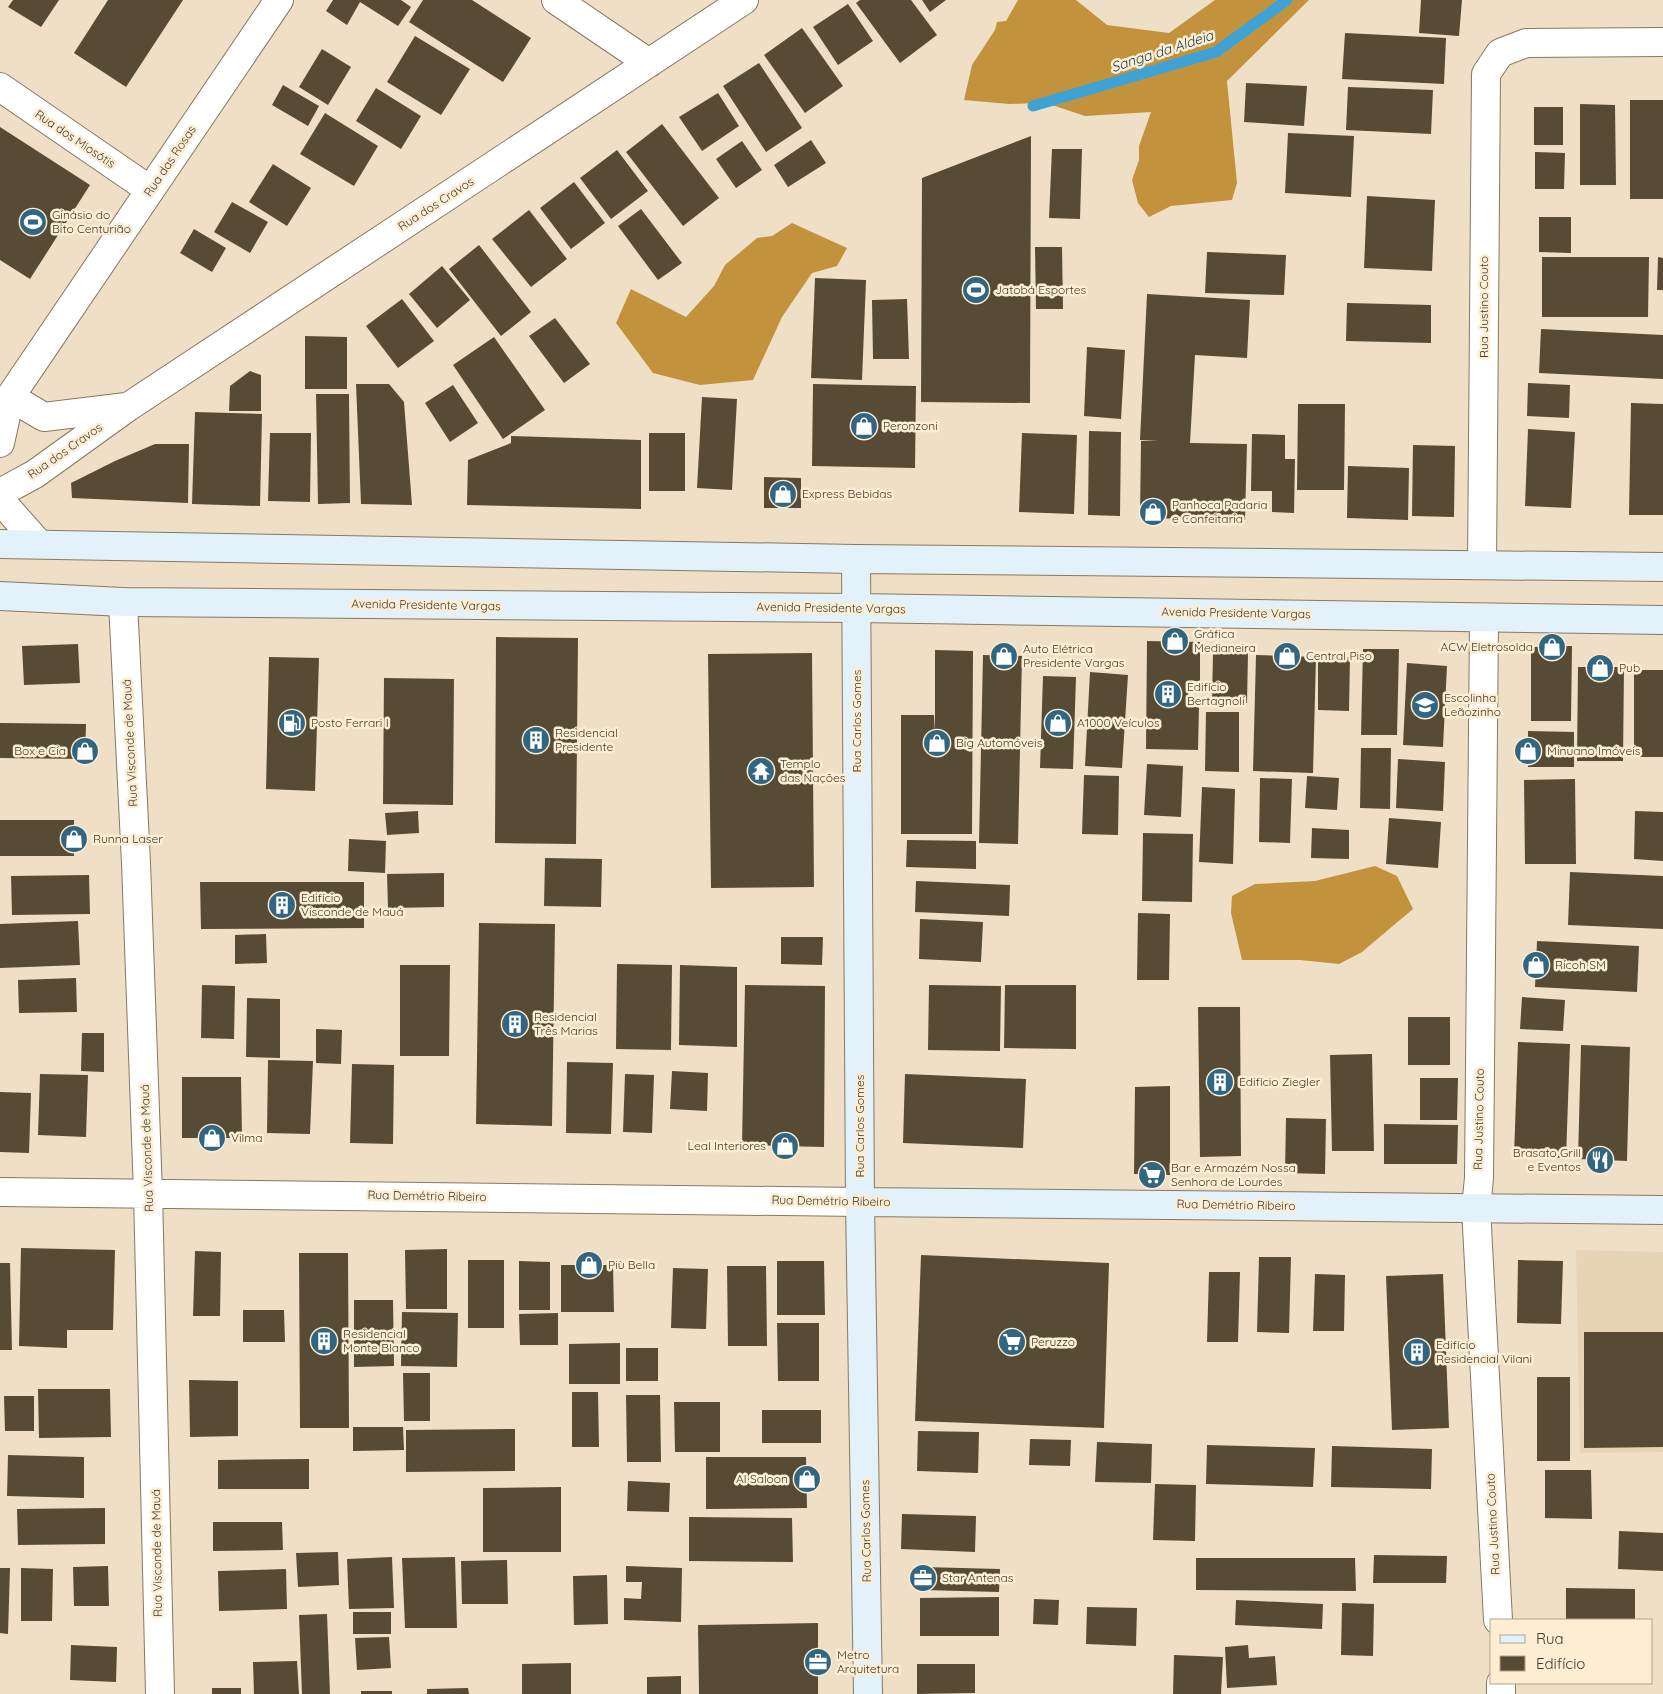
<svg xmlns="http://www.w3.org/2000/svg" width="1663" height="1694" viewBox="0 0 1663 1694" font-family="Quicksand,sans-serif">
<rect width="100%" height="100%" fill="#efdfc6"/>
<path fill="#e7d4b4" d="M1576 1250 1663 1252V1452L1580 1453Z"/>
<path fill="#c2933c" d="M1018 0H1076L1107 25 1169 33 1215 0H1309L1227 81 1237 183 1232 200 1171 206 1149 217 1138 203 1132 180 1139 160V146L1151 112 1085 116 1046 103 1009 104 964 100 972 65 995 30 997 22 1006 21Z
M792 223 847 248 837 266 812 273 782 317 753 380 700 385 653 373 616 323 631 289 686 317 714 286 725 265 757 238 772 236Z
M1375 866 1397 876 1413 909 1362 952 1339 964 1300 960H1242L1231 913 1232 896 1255 884 1315 881Z"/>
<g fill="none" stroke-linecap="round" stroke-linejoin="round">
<path stroke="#3ea2d4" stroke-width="11" d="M1033 106 1216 52 1287 0"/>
</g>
<path fill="#584b35" d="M13 0H59L41 27 8 7Z
M108 0H183L126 87 74 53Z
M333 0H401L411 7 398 26 360 2 347 25 326 11Z
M423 0H472L531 38 503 82 409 22Z
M860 0H911L937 35 900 63 856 3Z
M922 0H946L930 12Z
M1421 0H1462L1459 36 1419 33Z
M848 4 873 41 838 65 813 27Z
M802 28 843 86 805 113 764 55Z
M1345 33 1446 38 1444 84 1342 79Z
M415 36 470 69 441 115 387 82Z
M322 49 351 67 328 105 299 87Z
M759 63 802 128 766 152 723 86Z
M1246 83 1307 86 1304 126 1244 122Z
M283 85 319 106 308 126 272 105Z
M1348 87 1433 90 1431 134 1346 130Z
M376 88 421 116 401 149 356 121Z
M718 93 739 126 702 151 679 117Z
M1630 100H1663V199H1630Z
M1580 104 1615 105 1616 185H1580Z
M1534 107H1563V145H1534Z
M325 113 378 146 354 186 300 154Z
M662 124 719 198 683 226 626 152Z
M0 127 90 185 30 279 0 260Z
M1288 133 1354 136 1351 197 1285 193Z
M1031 136 1030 403 921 402 922 178Z
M811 140 826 163 788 187 774 165Z
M742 141 762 170 736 188 716 159Z
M1052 149H1082L1080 219 1049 218Z
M617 150 648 191 611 219 580 178Z
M1535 152 1565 153 1564 189H1535Z
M273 164 311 188 287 226 249 202Z
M574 182 605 223 571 249 540 208Z
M1367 196 1435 200 1432 271 1364 268Z
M232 202 268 222 250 253 214 232Z
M641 209 682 263 658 280 618 226Z
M529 210 567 259 531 287 492 239Z
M1539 217H1571V253L1539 252Z
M194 229 226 248 212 272 180 253Z
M479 245 531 312 501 336 449 269Z
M1035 247H1062L1063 309H1036Z
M1207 252 1286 255 1284 295 1205 293Z
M1542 257H1649L1648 317H1542Z
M1658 257 1663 258V290H1657Z
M442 266 470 300 437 328 409 294Z
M815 278 866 280 862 380 811 378Z
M1147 294 1250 300 1247 358 1195 355 1190 443 1247 444 1245 520 1140 518 1141 441H1158L1140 440Z
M402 299 434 341 398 368 366 326Z
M907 299 909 359H873L872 300Z
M1347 303 1431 305V343L1346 341Z
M555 318 590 364 564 383 529 336Z
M1541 329 1663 335V379L1539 373Z
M305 336 347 337V389H305Z
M494 337 545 410 503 439 453 365Z
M1087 347 1125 350 1121 419 1084 416Z
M250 371 261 375V411H229L230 386Z
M1528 383 1570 385 1569 418 1527 416Z
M356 384H389L404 402 412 505 361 504Z
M813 384 916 386 915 468 812 466Z
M453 385 478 423 450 442 425 403Z
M316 394H349L350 503 318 504Z
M702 397 737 399 732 490 697 488Z
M1631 403 1663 404V515H1629Z
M1298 404H1345L1344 490H1297Z
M195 412 262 414 260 506 192 504Z
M1528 429 1575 432 1571 508 1525 506Z
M1089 431 1121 432 1120 516 1088 515Z
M270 433H311L310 502 268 501Z
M649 433H685V491H649Z
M1022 433 1077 435 1074 514 1019 512Z
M1252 434 1285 435V459H1295L1294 513 1272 512V491H1251Z
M511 436 641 440V509L467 505 468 460 511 443Z
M155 444H189L188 503 72 498 71 483 115 461Z
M1413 445 1455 446 1454 517 1412 516Z
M1348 466 1409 468 1408 520 1347 518Z
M764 477 801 478V508H764Z
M496 637 578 638 576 844 495 843Z
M1147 641 1200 642V681H1189L1188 707H1199L1198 750 1146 749Z
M78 644 80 683 24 685 22 646Z
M1572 646 1571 721H1531V647Z
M1363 649H1399L1397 735H1361Z
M935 650 973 651 972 834H901V715H934L935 734Z
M1213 652 1248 653 1247 703 1212 702Z
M812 653 814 887 711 888 708 654Z
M983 655 1022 656 1018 844 979 843Z
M1256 655 1316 657 1313 773 1253 771Z
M269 657 319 658 315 791 266 789Z
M1318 657H1350L1349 711 1318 710Z
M1407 663 1447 666 1443 747 1403 745Z
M1578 667H1624L1623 761H1577Z
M1634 670H1663V757H1634Z
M1090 672 1128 675 1122 768 1085 766Z
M1043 676 1076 677 1073 769 1040 768Z
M384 678 454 679 453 805 383 804Z
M1206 712H1239V772L1205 771Z
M0 723 86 724 85 759 0 758Z
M1528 731 1574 732V767H1528Z
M1361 748H1391L1390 809 1360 808Z
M1398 759 1445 762 1443 811 1396 808Z
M1147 764 1183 766 1181 817 1144 815Z
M1084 775 1119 776 1118 835 1082 834Z
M1307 776 1339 778 1337 810 1305 808Z
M1260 778 1292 779 1290 843 1259 842Z
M1575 779 1576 864H1525L1524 780Z
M1202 787 1235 789 1233 864 1199 862Z
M418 811 419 833 387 835 385 813Z
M1635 811 1663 812V861L1634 859Z
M1389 818 1441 822 1438 868 1386 864Z
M0 820H74V856H0Z
M1312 828 1349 830V859L1311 858Z
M1143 833 1193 834 1192 902 1142 901Z
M349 839 386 841 385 873 348 871Z
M907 840 976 841V869L906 867Z
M545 858 602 859 601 907 544 906Z
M1570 872 1663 876V929L1568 925Z
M444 873V907L388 908 387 874Z
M89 875 90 914 12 915 11 876Z
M916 881 1010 885 1009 916 915 912Z
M200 882H364V928L201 929Z
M1138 913 1170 914 1169 980H1137Z
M920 919 983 922 981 962 919 959Z
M78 921 80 965 0 968V924Z
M479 923 555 924 552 1126 476 1124Z
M266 934 267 963 235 964V935Z
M781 937H823L822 965 781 964Z
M1537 941 1639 946 1637 992 1535 987Z
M617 964 672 965 671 1050 616 1049Z
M400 965H450L449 1056H400Z
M680 965 737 967V1047L679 1045Z
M76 978 77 1012 19 1013 18 980Z
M202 985 235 986 234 1039 201 1038Z
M745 985 825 986 824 1147 742 1145Z
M929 985 1001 986 1000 1051 928 1050Z
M1005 985H1076V1049L1004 1048Z
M1522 997 1565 1000 1563 1031 1520 1029Z
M247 998 280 999V1058L246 1057Z
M1198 1007H1240L1241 1156 1200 1157Z
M1408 1017H1450V1065H1408Z
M316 1029 342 1030 341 1064 316 1063Z
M82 1033H104V1072L81 1071Z
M1518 1042 1570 1044 1566 1158 1514 1156Z
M1581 1045 1630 1047 1627 1161 1578 1159Z
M1372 1054 1374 1151H1332L1330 1055Z
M268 1060 313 1061 310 1134 267 1133Z
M567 1062 613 1063 611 1134 566 1133Z
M352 1064 394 1065 393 1144 350 1143Z
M672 1071 708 1073 707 1111 670 1109Z
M40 1074 88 1075 86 1137 38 1135Z
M625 1074 654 1075 652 1133 623 1132Z
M905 1074 1026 1079 1023 1148 903 1143Z
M182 1077H241L242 1138H182Z
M1420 1078H1458L1457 1120H1420Z
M1170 1086V1175L1134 1174 1135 1087Z
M0 1092 31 1093 29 1153 0 1152Z
M1286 1118 1326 1119 1325 1174 1285 1173Z
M1384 1124 1458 1125 1457 1164H1384Z
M21 1248 115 1250 113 1330H67V1348L19 1346Z
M447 1249V1309H406L405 1250Z
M195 1251 221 1252 220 1316H193Z
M299 1253H348L349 1428H300Z
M921 1255 1109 1263 1104 1428 915 1421Z
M1259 1257H1291L1289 1333 1257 1332Z
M468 1260H504V1328H468Z
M1518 1260 1563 1261 1561 1324 1517 1323Z
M519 1261 550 1262V1310H519Z
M777 1261H824L825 1315H777Z
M0 1263H10L12 1350H0Z
M561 1265H613L614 1312H561Z
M727 1266H766L767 1346H728Z
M673 1268 708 1269 706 1329 671 1328Z
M1209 1272H1240L1238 1342H1207Z
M1315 1274 1345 1275 1344 1331H1313Z
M1443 1274 1449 1428 1392 1430 1386 1276Z
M354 1300H393L394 1366 354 1367Z
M243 1310H284L285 1342H243Z
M402 1312 458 1313 457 1367 401 1366Z
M558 1313V1345H520L519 1314Z
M777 1323H819V1381H778Z
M1584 1332H1663V1447L1584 1448Z
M620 1343V1384H569V1344Z
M626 1348H658V1381H626Z
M403 1373H430V1421H404Z
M1537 1377H1570V1461H1537Z
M189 1380 238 1381V1436L190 1437Z
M38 1389H110L111 1437 39 1438Z
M572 1392H598L599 1447H572Z
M626 1395H660L661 1462H627Z
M4 1396H34V1431H5Z
M674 1402H720V1452H675Z
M762 1410H821V1443H762Z
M353 1427H403L404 1450 353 1451Z
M515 1429V1471L406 1472V1430Z
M918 1431 979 1432 978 1473 917 1471Z
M1030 1439 1071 1440 1070 1466 1029 1465Z
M1097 1442 1152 1444 1151 1483 1095 1482Z
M1207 1445 1315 1448 1313 1487 1206 1484Z
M1332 1446 1432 1449 1431 1489 1331 1487Z
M8 1455 84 1457V1498L7 1496Z
M706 1457H806L807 1508 706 1509Z
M309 1459V1489H218V1460Z
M1545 1470H1591L1592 1519 1545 1518Z
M628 1481 670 1483 669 1512 627 1511Z
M1155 1484 1196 1485 1195 1541 1153 1540Z
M561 1487V1552H483V1488Z
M105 1508V1544L18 1545 17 1509Z
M902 1514 976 1516 975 1552 901 1549Z
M689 1517 792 1518 793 1562 689 1561Z
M213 1522H282L283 1550 213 1551Z
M1619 1531 1663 1533V1571L1618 1569Z
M338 1552 339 1585 298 1587 296 1553Z
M1374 1555 1447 1556 1446 1583H1373Z
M392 1557 394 1608 349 1609 347 1559Z
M455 1557 457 1628H405L402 1558Z
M1196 1558H1355L1356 1591 1196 1590Z
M507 1560 508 1604H462L461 1561Z
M108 1566 109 1606H74L73 1567Z
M626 1566 682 1568 681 1622 624 1620V1598L641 1599 642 1582H626Z
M923 1567 1000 1569 999 1592 923 1590Z
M0 1568H10L8 1634 0 1633Z
M21 1568 53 1569 52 1621H21Z
M286 1569 287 1609 219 1611 218 1571Z
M607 1575 608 1624 574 1625 573 1576Z
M1566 1588 1635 1589V1620L1566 1619Z
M999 1597V1636H920V1598Z
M1034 1599 1059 1600 1058 1625 1033 1624Z
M1236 1600 1323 1604 1322 1629 1235 1625Z
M1342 1603 1374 1604 1373 1656 1341 1655Z
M1087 1607 1137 1608 1136 1646 1086 1644Z
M353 1612H391V1634H353Z
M327 1614 330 1694H302L299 1615Z
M818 1623V1694H699L698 1625Z
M389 1637 391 1668 357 1670 355 1638Z
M71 1645 117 1647 116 1682 70 1680Z
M1248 1645 1249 1658 1275 1656 1277 1685 1227 1688 1225 1647Z
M1174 1655 1223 1657 1221 1694H1173Z
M297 1661 299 1694H254L253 1662Z
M571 1663V1694H522V1664Z
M917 1664H975V1693L917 1694Z
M681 1676V1694H647V1677Z
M212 1688H241V1694H212Z
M468 1688 469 1694H427V1689Z
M361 1691H392V1694H361Z"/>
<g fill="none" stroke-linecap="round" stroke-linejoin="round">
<g stroke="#877962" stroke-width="30">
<path id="street" d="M556 0 649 63
M0 87 150 190
M10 397 44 417 126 407
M0 404 10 397 279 0
M0 443 10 397
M0 493 35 474 128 407 744 0
M0 500 39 544
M1482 565 1486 74 1500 53 1526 43 1663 42
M123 602 136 863 148 1193 160 1694
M1484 618 1479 1178 1476 1208 1498 1620
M0 1192 860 1202
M1501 1683V1694"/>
</g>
<g stroke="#877962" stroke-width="30">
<path id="secondary" d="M0 544 856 559 1663 567
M856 559 860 1202 868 1694
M0 596 123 602 856 608 1663 620
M860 1202 1663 1210"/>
</g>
<use href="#street" stroke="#fff" stroke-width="28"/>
<use href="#secondary" stroke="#e3f2fa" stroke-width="28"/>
</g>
<defs>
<g id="stadium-disc" transform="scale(1.4375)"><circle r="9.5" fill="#316682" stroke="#fcedd3"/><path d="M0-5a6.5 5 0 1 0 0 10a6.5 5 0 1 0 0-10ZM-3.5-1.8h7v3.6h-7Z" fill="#fff"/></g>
<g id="shop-disc" transform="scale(1.4375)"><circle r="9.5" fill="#316682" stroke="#fcedd3"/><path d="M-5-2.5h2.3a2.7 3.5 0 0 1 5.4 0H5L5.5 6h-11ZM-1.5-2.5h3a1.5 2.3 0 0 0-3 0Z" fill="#fff"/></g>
<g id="building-disc" transform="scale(1.4375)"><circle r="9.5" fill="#316682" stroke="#fcedd3"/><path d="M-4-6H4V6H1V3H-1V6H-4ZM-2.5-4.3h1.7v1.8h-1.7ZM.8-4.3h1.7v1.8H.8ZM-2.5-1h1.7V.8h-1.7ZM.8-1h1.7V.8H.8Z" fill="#fff"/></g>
<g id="school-disc" transform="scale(1.4375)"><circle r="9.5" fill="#316682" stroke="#fcedd3"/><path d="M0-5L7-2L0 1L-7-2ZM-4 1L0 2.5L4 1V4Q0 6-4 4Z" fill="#fff"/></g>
<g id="fuel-disc" transform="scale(1.4375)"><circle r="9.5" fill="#316682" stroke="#fcedd3"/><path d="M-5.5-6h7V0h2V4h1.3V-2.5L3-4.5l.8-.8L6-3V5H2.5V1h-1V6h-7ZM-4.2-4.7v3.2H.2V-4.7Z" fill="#fff"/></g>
<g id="temple-disc" transform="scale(1.4375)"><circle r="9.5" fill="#316682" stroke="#fcedd3"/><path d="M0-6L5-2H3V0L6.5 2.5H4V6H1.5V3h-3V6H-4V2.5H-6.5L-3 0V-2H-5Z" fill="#fff"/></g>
<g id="restaurant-disc" transform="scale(1.4375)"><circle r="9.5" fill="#316682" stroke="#fcedd3"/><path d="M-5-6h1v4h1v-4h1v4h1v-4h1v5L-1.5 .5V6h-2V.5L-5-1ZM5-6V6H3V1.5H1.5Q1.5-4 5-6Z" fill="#fff"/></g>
<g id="supermarket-disc" transform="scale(1.4375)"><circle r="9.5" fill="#316682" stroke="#fcedd3"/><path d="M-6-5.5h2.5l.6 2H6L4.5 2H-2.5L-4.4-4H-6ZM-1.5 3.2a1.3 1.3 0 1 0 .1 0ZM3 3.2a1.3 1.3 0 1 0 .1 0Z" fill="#fff"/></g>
<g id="office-disc" transform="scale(1.4375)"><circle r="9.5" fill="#316682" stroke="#fcedd3"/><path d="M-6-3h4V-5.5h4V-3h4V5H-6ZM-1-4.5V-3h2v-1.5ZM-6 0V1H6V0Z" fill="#fff"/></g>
</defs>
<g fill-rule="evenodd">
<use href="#stadium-disc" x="33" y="222"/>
<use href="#stadium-disc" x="976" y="290"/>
<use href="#shop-disc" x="864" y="426"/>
<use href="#shop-disc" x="783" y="494"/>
<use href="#shop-disc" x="1153" y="512"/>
<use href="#shop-disc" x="1175" y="641"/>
<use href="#shop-disc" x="1552" y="647"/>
<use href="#shop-disc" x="1004" y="656"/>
<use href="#shop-disc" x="1287" y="656"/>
<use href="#shop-disc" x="1600" y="668"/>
<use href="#building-disc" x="1168" y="694"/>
<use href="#school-disc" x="1425" y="705"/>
<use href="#fuel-disc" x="292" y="723"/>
<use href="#shop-disc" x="1058" y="723"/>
<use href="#building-disc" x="536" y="740"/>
<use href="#shop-disc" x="937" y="743"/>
<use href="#shop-disc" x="85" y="751"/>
<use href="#shop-disc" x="1528" y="751"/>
<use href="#temple-disc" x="761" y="771"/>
<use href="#shop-disc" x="74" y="839"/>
<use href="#building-disc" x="282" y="905"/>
<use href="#shop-disc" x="1536" y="965"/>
<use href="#building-disc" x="515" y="1024"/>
<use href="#building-disc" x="1220" y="1082"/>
<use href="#shop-disc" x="212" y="1138"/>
<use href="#shop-disc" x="785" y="1146"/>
<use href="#restaurant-disc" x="1600" y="1160"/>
<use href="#supermarket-disc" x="1152" y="1175"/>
<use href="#shop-disc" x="589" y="1265"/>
<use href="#building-disc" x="324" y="1341"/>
<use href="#supermarket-disc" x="1012" y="1342"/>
<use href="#building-disc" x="1417" y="1352"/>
<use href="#shop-disc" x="807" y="1479"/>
<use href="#office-disc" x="923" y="1578"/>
<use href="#office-disc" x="818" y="1662"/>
</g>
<g text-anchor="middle" stroke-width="5" stroke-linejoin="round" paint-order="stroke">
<g font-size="12" fill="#3f392f" stroke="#fcedd3">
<text transform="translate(75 139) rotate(34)" y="4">Rua dos Miosótis</text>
<text transform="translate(170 161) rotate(-56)" y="4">Rua das Rosas</text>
<text transform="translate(436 204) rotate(-33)" y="4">Rua dos Cravos</text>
<text transform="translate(1484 307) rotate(-90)" y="4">Rua Justino Couto</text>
<text transform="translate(65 451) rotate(-35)" y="4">Rua dos Cravos</text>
<text transform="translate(426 605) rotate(1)" y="4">Avenida Presidente Vargas</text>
<text transform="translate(831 608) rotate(1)" y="4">Avenida Presidente Vargas</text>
<text transform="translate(1236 613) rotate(1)" y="4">Avenida Presidente Vargas</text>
<text transform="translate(857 721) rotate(-90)" y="4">Rua Carlos Gomes</text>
<text transform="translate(130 743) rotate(-93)" y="4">Rua Visconde de Mauá</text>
<text transform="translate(1479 1119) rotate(-89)" y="4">Rua Justino Couto</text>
<text transform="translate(860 1126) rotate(-90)" y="4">Rua Carlos Gomes</text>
<text transform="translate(147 1148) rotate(-92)" y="4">Rua Visconde de Mauá</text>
<text transform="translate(427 1196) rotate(1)" y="4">Rua Demétrio Ribeiro</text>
<text transform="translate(831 1201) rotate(1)" y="4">Rua Demétrio Ribeiro</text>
<text transform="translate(1236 1205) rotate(1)" y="4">Rua Demétrio Ribeiro</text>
<text transform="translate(1493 1524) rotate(-93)" y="4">Rua Justino Couto</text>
<text transform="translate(866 1531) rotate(-91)" y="4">Rua Carlos Gomes</text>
<text transform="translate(157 1553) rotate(-91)" y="4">Rua Visconde de Mauá</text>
</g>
<g font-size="12" fill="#3f392f" stroke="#fcedd3" text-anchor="start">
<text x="52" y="219">Ginásio do<tspan x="52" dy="14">Bito Centurião</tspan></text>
<text x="995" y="294">Jatobá Esportes</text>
<text x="883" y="430">Peronzoni</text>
<text x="802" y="498">Express Bebidas</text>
<text x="1172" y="509">Panhoca Padaria<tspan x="1172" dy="14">e Confeitaria</tspan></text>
<text x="1194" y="638">Gráfica<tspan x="1194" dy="14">Medianeira</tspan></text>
<text x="1533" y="651" text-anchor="end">ACW Eletrosolda</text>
<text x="1023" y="653">Auto Elétrica<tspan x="1023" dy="14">Presidente Vargas</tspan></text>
<text x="1306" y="660">Central Piso</text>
<text x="1619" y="672">Pub</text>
<text x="1187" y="691">Edifício<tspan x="1187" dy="14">Bertagnoli</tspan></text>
<text x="1444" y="702">Escolinha<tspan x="1444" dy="14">Leãozinho</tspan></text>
<text x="311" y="727">Posto Ferrari I</text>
<text x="1077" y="727">A1000 Veículos</text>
<text x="555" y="737">Residencial<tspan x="555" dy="14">Presidente</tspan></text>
<text x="956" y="747">Big Automóveis</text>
<text x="66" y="755" text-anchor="end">Box e Cia</text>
<text x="1547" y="755">Minuano Imóveis</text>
<text x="780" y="768">Templo<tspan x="780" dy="14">das Nações</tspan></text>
<text x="93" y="843">Runna Laser</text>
<text x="301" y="902">Edifício<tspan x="301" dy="14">Visconde de Mauá</tspan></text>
<text x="1555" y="969">Ricoh SM</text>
<text x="534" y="1021">Residencial<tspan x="534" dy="14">Três Marias</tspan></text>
<text x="1239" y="1086">Edifício Ziegler</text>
<text x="231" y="1142">Vilma</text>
<text x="766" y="1150" text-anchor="end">Leal Interiores</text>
<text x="1581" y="1157" text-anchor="end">Brasato Grill<tspan x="1581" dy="14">e Eventos</tspan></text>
<text x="1171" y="1172">Bar e Armazém Nossa<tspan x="1171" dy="14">Senhora de Lourdes</tspan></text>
<text x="608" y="1269">Più Bella</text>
<text x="343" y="1338">Residencial<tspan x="343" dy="14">Monte Blanco</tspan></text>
<text x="1031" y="1346">Peruzzo</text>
<text x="1436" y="1349">Edifício<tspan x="1436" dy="14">Residencial Vilani</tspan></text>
<text x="788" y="1483" text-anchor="end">Al Saloon</text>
<text x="942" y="1582">Star Antenas</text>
<text x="837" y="1659">Metro<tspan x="837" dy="14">Arquitetura</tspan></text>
</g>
<g font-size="14" font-style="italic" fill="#123c51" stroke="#fcedd3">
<text transform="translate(1162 51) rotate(-18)" y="5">Sanga da Aldeia</text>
</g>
</g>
<rect x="1490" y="1619" width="162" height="65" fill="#fcedd3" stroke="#b0a591"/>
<rect x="1500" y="1635" width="25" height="8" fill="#e3f2fa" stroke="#b0a591"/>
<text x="1536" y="1644" font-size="15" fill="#3f392f">Rua</text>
<rect x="1500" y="1656" width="25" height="15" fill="#584b35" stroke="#b0a591"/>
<text x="1536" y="1669" font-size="15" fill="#3f392f">Edifício</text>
</svg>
